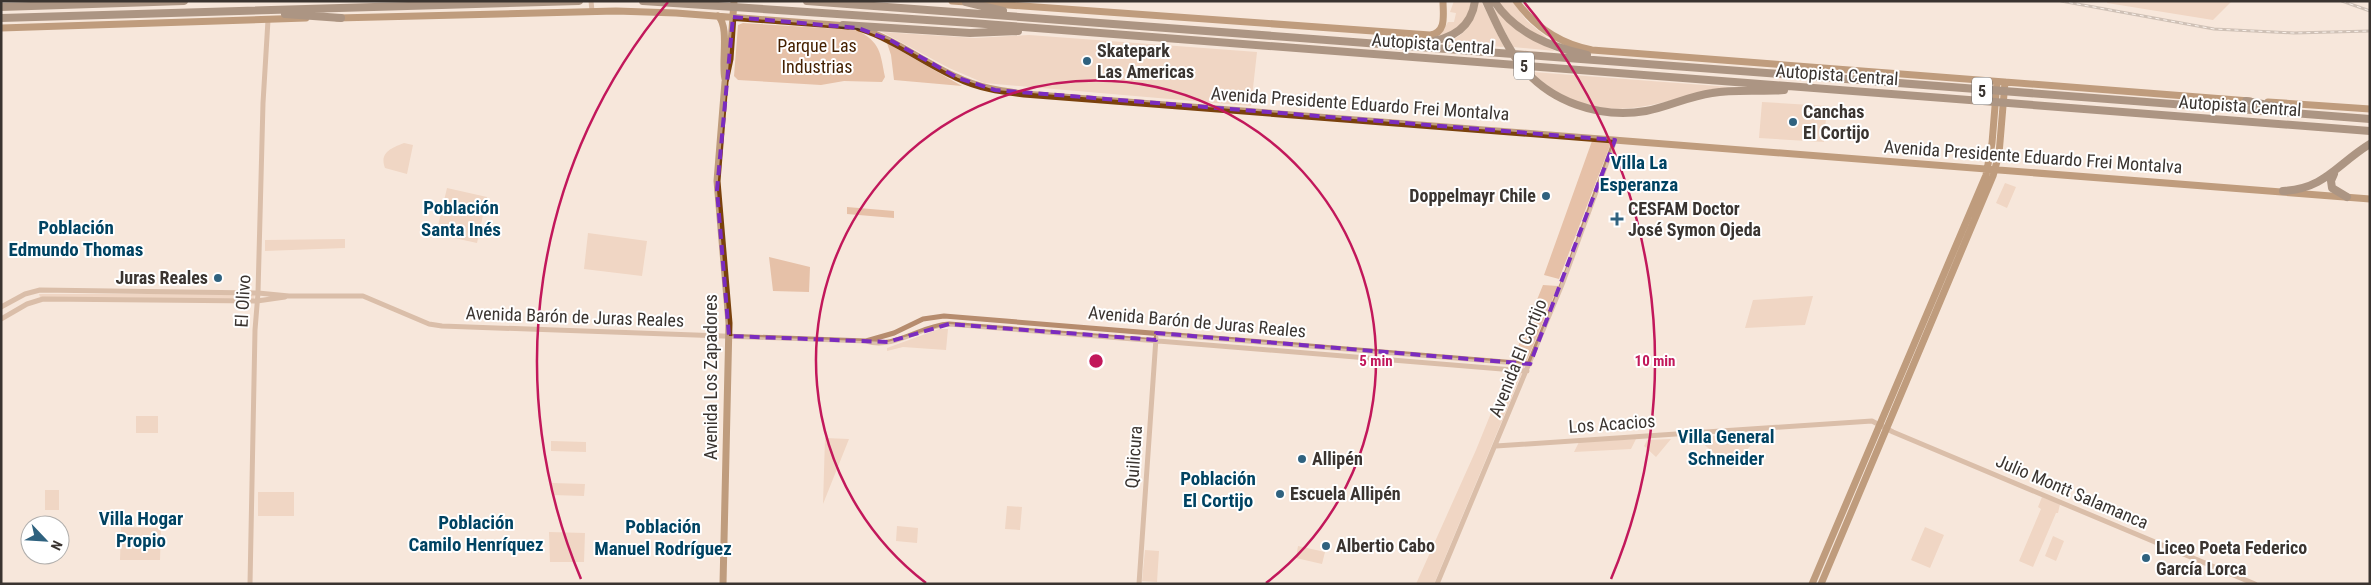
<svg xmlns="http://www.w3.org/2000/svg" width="2371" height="585" viewBox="0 0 2371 585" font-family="'Roboto Condensed',sans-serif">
<rect width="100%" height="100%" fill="#f7e7db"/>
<path fill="#e6c1a8" d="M1454 1H1471C1469 24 1456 29 1438 38L1448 22H1454L1456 13 1450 12Z
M1478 1H1481L1504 47 1448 43V42C1466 35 1475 20 1478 1Z
M1498 1H1512L1527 21 1546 37 1544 41 1509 16Z
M2107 1H2232L2213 20 2107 3Z
M1492 7 1520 33 1555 51 1513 47Z
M743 23 857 30C881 43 880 52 885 77L882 82 844 81 821 85 738 80 734 76 738 25Z
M882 32 975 38 1029 35 1257 52 1251 106 984 83 949 68Z
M887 43 962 86 894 80 891 55Z
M1533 72 1730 87C1673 95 1625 125 1566 97 1554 91 1542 83 1533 72Z
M1762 102 1827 106 1824 142 1759 138Z
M1592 141 1611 143 1559 279 1544 275Z
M404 143 413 145 407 174 385 168C379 152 392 148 404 143Z
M2005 183 2016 187 2007 208 1996 203Z
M447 188 487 197 477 243 436 234Z
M847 207 894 211V218L847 214Z
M588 233 647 241 642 276 584 269Z
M345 239V248L265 251V240Z
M769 257 810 267 809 292 773 291Z
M1543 285 1558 286 1434 584H1416L1476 450Z
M39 294H255L254 299 40 297Z
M1813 296 1805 325 1745 328 1753 300Z
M939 329H948L946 350 903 347 887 351V348Z
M136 416H158V433H136Z
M1759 433 1760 434 1732 468 1695 437Z
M825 438 849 439 823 504Z
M1636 439 1631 449 1574 452 1579 442Z
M1671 439 1656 457 1644 446 1647 440Z
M551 441 586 442V452L551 451Z
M552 483 585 484 584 496 552 495Z
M45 490H59V510H45Z
M258 492H294V516H258Z
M2042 497 2060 504 2058 513H2056L2033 567 2019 561 2041 509 2038 507Z
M1007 506 1022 507 1020 530 1005 529Z
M897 526 918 528 917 543 896 541Z
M121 527 161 528 160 560H120Z
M1925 527 1944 535 1930 568 1911 560Z
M549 532 585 533 584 562H550Z
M2053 536 2064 541 2056 561 2045 556Z
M1298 546 1325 552 1322 564 1296 558Z
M1145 550 1159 551 1157 582 1142 581Z"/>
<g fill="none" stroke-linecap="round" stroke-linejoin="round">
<path stroke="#b68c6e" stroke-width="5" d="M591 1 592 11
M1 307 25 294 40 290 258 293 289 296H363L429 324 442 326 866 341C894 350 921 325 949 324L1527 371
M1 319 27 304 43 299 257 301 285 297
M866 341 894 333 923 319 944 316 1530 364
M1496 446 1872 421 1893 432 2255 584
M250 584 255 330 258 293 263 103 268 20
M1139 584 1156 338
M1437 584 1563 282 1615 140"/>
<path stroke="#7a410c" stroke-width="7" d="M952 1 1430 35C1447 33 1443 14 1443 1
M1516 1C1535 27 1560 44 1592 50L2250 101
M718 16C730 27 721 62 725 79
M337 18 616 11 676 13 848 26
M1 28 306 18
M859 28C894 39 923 62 956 77 978 88 1001 91 1024 94L2370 199
M2268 102 2370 109
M723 584 729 323 717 181 725 82 730 59 734 1
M1812 584 1986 175 1992 143 1997 82
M1821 584 1993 176 1999 154 2005 82"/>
<path stroke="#51321a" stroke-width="8" d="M643 1 972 23 2370 131
M807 1C1328 38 1849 80 2370 119
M1486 1C1496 23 1506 45 1520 64 1549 102 1600 119 1646 111 1668 107 1689 96 1712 93 1736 89 1760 92 1784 90
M1494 1C1516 34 1551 47 1587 55
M966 2 1003 11
M1 7 184 1
M285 14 341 18
M1 18 579 1
M843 25 970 33 1018 31
M1424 42C1450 40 1471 29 1475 1
M2246 101 2296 110
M2334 174 2331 181 2332 188 2347 197
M2283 191C2325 189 2337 164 2370 144"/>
<g stroke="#9e938b" stroke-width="3">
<path id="rail" d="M2061 1 2214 29 2294 33 2370 31
M2342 1 2370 11"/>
</g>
<use href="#rail" stroke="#fff" stroke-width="1" stroke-dasharray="4" stroke-linecap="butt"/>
</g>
<path d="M0 0H2371V585H0ZM733 17 858 28 892 41 958 78 995 90 1615 140 1530 364 1156 333V340L949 324 888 342 729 336 717 190Z" fill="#f7e7db" fill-opacity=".55" fill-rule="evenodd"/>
<path fill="none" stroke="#7b2cbf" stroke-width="4" stroke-dasharray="10 6" stroke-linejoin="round" d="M733 17 858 28 892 41 958 78 995 90 1615 140 1530 364 1156 333V340L949 324 888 342 729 336 717 190Z"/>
<g fill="none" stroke="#c2185b" stroke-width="2.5">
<path d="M926 583A280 280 0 1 1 1266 583"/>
<path d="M581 579A559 559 0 0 1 668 2M1524 2A559 559 0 0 1 1611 579"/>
</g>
<g fill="#2f627f" stroke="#fff" stroke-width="2">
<circle cx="1087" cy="61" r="5"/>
<circle cx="1793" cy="122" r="5"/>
<circle cx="1546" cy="196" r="5"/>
<path d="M1614.5 211.5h5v5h5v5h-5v5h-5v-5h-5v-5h5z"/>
<circle cx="218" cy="278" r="5"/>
<circle cx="1302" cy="459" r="5"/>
<circle cx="1280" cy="494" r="5"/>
<circle cx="1326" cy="546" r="5"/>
<circle cx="2146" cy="558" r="5"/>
</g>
<g text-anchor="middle" stroke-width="4" stroke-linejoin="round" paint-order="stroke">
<g fill="#fff" stroke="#75716e" stroke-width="1">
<rect x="1514" y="52.5" width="20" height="27" rx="4"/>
<rect x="1972" y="77.5" width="20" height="27" rx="4"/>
</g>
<g font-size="16" font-weight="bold" fill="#3a3430">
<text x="1524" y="72">5</text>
<text x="1982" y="97">5</text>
</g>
<g font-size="18" fill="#3a3430" stroke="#fff">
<text transform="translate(1433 44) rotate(4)" y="6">Autopista Central</text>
<text transform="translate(1837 75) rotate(4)" y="6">Autopista Central</text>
<text transform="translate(1360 104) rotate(4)" y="6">Avenida Presidente Eduardo Frei Montalva</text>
<text transform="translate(2240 106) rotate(4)" y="6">Autopista Central</text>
<text transform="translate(2033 157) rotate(4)" y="6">Avenida Presidente Eduardo Frei Montalva</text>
<text transform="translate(243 301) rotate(-87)" y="6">El Olivo</text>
<text transform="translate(575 317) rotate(2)" y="6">Avenida Barón de Juras Reales</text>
<text transform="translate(1197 322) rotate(5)" y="6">Avenida Barón de Juras Reales</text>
<text transform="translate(1518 358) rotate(-68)" y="6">Avenida El Cortijo</text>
<text transform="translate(711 377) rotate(-90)" y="6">Avenida Los Zapadores</text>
<text transform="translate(1612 424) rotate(-4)" y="6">Los Acacios</text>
<text transform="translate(1134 457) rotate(-86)" y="6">Quilicura</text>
<text transform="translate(2072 492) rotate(23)" y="6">Julio Montt Salamanca</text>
</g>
<g font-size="18" fill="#462101" stroke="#fff">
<text x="817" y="52">Parque Las<tspan x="817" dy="21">Industrias</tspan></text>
</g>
<g font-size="18" font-weight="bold" fill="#3a3430" stroke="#fff" text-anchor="start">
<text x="1097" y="57">Skatepark<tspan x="1097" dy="21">Las Americas</tspan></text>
<text x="1803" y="118">Canchas<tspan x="1803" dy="21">El Cortijo</tspan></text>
<text x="1536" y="202" text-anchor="end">Doppelmayr Chile</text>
<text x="1628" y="215">CESFAM Doctor<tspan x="1628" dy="21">José Symon Ojeda</tspan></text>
<text x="208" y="284" text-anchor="end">Juras Reales</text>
<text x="1312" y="465">Allipén</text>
<text x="1290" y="500">Escuela Allipén</text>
<text x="1336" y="552">Albertio Cabo</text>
<text x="2156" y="554">Liceo Poeta Federico<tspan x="2156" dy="21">García Lorca</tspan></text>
</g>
<g font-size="19" font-weight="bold" fill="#004362" stroke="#fff">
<text x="1639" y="169">Villa La<tspan x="1639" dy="22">Esperanza</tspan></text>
<text x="461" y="214">Población<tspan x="461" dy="22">Santa Inés</tspan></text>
<text x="76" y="234">Población<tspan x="76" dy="22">Edmundo Thomas</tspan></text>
<text x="1726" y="443">Villa General<tspan x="1726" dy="22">Schneider</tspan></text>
<text x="1218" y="485">Población<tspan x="1218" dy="22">El Cortijo</tspan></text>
<text x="141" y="525">Villa Hogar<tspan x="141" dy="22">Propio</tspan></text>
<text x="476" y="529">Población<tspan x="476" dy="22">Camilo Henríquez</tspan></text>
<text x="663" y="533">Población<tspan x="663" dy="22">Manuel Rodríguez</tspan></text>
</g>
</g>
<circle cx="1096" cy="361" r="8" fill="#c2185b" stroke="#fff" stroke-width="2.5"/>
<g font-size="15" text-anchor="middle" font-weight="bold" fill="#c2185b" stroke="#fff" stroke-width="4" stroke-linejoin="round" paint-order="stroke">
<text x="1376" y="366">5 min</text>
<text x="1655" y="366">10 min</text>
</g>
<rect width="2371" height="585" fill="none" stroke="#3a3430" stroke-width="5"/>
<g transform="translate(45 540) rotate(115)"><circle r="24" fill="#ffffff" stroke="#b0aeac"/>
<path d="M0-4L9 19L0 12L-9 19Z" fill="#2f627f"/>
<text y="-8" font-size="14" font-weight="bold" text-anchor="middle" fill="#3a3430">N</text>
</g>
</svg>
